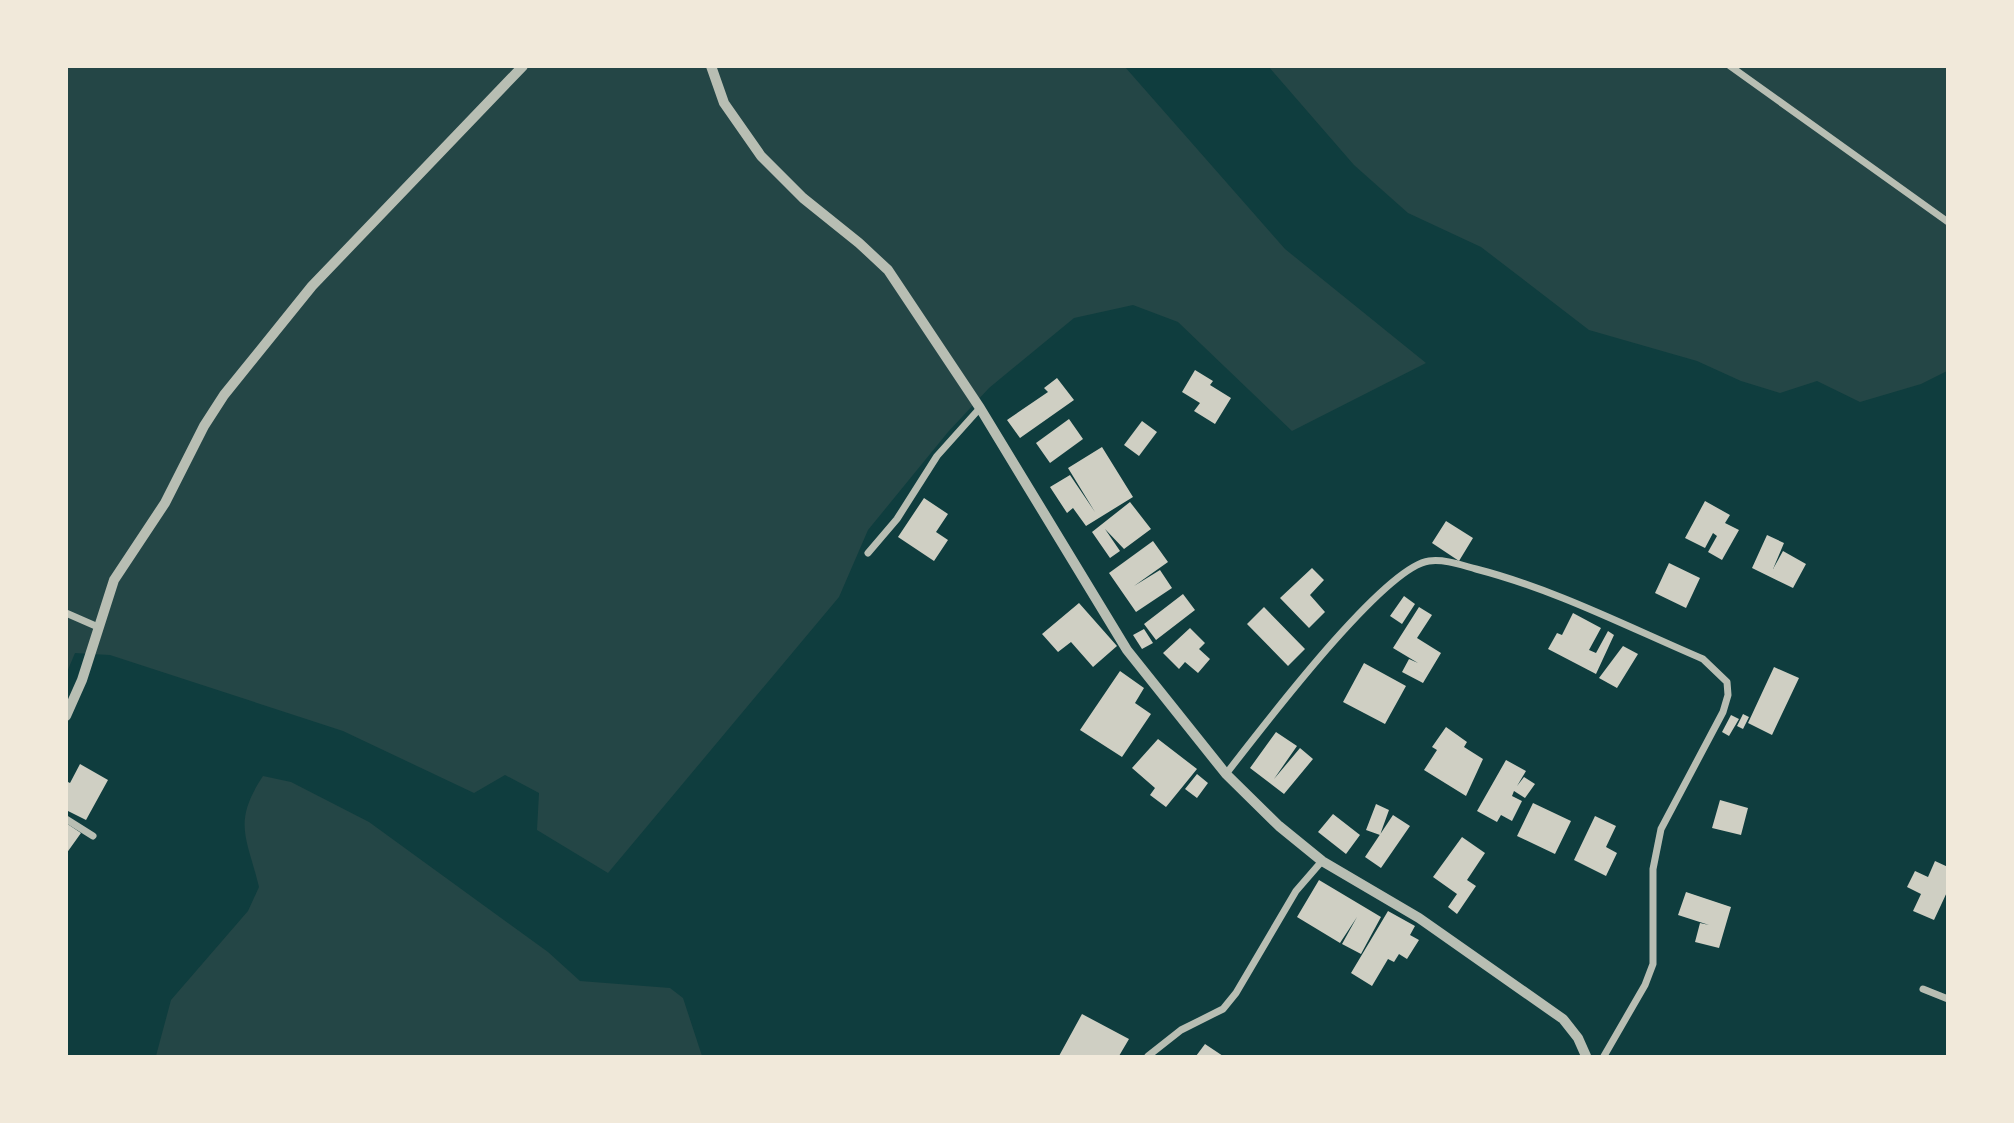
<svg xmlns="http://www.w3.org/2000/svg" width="2014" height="1123" viewBox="0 0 2014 1123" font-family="'Titillium Web',sans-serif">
<rect width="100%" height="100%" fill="#0f3d3e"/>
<path fill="#244646" d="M67 67H1125L1285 249 1426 363 1292 431 1178 322 1133 305 1074 318 989 388 948 432 868 530 839 597 608 873 537 830 539 793 505 775 474 793 343 731 110 655 75 653 67 672Z
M1269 67H1947V371L1921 384 1860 402 1817 381 1780 393 1741 381 1697 361 1589 330 1481 247 1408 213 1354 165Z
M263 776 291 782 369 822 548 952 580 981 670 988 683 998 702 1056H156L171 1000 248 911 259 887C247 837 232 823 263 776Z"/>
<path fill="#cfcfc3" d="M1195 370 1213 381 1210 385 1231 398 1215 424 1194 411 1200 403 1182 392Z
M1057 378 1074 400 1020 438 1007 420 1048 392 1044 388Z
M1069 419 1083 439 1050 463 1036 443Z
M1142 421 1157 432 1139 456 1124 445Z
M1102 447 1133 497 1086 526 1073 508 1067 513 1050 487 1070 475 1095 512 1068 468Z
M924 498 948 514 936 532 948 540 934 561 898 537Z
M1705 501 1730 515 1725 523 1739 530 1722 560 1708 552 1717 536 1713 533 1705 548 1685 538Z
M1130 502 1151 529 1124 549 1105 529 1120 551 1110 558 1092 532Z
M1446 521 1473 538 1459 561 1432 543Z
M1767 535 1784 543 1773 569 1783 551 1806 564 1793 588 1752 568Z
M1153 541 1168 562 1134 586 1160 570 1172 588 1136 612 1109 573Z
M1669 563 1700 578 1686 608 1655 593Z
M1312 568 1324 580 1310 595 1325 612 1309 628 1280 598Z
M1183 594 1195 610 1156 640 1144 624Z
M1404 596 1415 604 1402 624 1390 616Z
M1079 603 1117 646 1093 667 1071 642 1058 652 1042 634Z
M1264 607 1305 649 1288 666 1247 624Z
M1419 607 1432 615 1417 638 1441 653 1423 683 1402 672 1409 659 1418 663 1393 648Z
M1573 613 1601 628 1589 650 1596 653 1608 631 1614 635 1596 674 1548 649 1557 633 1562 635Z
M1190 628 1205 643 1199 649 1210 659 1198 673 1185 662 1179 669 1163 653Z
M1144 629 1153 643 1142 649 1133 635Z
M1623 646 1638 654 1617 688 1599 678Z
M1364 663 1406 686 1385 724 1343 702Z
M1774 667 1799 678 1772 735 1748 723Z
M1120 671 1144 688 1135 703 1151 714 1122 757 1080 730Z
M1743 714 1749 717 1743 729 1737 726Z
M1731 715 1739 719 1729 736 1722 732Z
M1446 727 1467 742 1464 747 1483 759 1466 796 1424 770 1437 750 1432 747Z
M1276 732 1297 746 1274 779 1300 748 1313 759 1284 794 1250 768Z
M1158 739 1197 769 1166 807 1150 795 1155 788 1132 768Z
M1506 760 1526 771 1517 786 1524 777 1535 784 1525 798 1514 791 1512 796 1522 801 1512 821 1501 815 1497 822 1477 811Z
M80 764 108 780 86 820 66 810V781L70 783Z
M1197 774 1208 783 1197 798 1185 789Z
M1720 800 1748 808 1741 835 1712 828Z
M1533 803 1571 821 1555 854 1517 836Z
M1376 804 1389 810 1380 835 1366 830Z
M1333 814 1360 835 1346 854 1318 832Z
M1393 815 1410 826 1381 868 1365 857Z
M1595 816 1616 826 1606 847 1617 853 1606 876 1574 860Z
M66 823 81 833 66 854Z
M1462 837 1485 853 1467 880 1476 886 1457 914 1448 907 1457 894 1433 877Z
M1935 861 1948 867V890L1934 920 1913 911 1921 894 1907 887 1915 871 1928 877Z
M1319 880 1381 917 1361 954 1342 944 1357 917 1340 943 1297 917Z
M1686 892 1731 907 1719 948 1695 942 1700 923 1709 925 1678 915Z
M1388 911 1415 926 1410 935 1419 940 1407 959 1399 954 1394 962 1388 959 1372 986 1351 973Z
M1082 1014 1129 1039 1119 1056H1059Z
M1205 1044 1223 1056H1196Z"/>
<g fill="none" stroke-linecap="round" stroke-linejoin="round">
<path stroke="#b8beb3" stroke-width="7" d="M1730 66 1948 222
M868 553 897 519 937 456 980 408
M66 613 98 627
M1226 774C1259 732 1383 567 1429 561 1445 559 1461 565 1476 569 1554 589 1628 627 1703 659L1727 682 1728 695 1723 712 1661 829 1653 869V964L1645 985 1604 1056
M66 819 93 836
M1923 989 1948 999
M1148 1056 1181 1030 1223 1009 1236 993 1296 891 1322 861"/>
<path stroke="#b8beb3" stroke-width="10" d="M711 66 724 103 761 156 803 198 859 243 888 270 980 408 1127 650 1226 774 1279 826 1322 861 1419 918 1563 1019 1578 1038 1586 1056
M66 716 82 680 114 580 165 503 204 426 224 395 312 286 523 66"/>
</g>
<rect width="2014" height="1123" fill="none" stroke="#f1e9da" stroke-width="136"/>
</svg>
